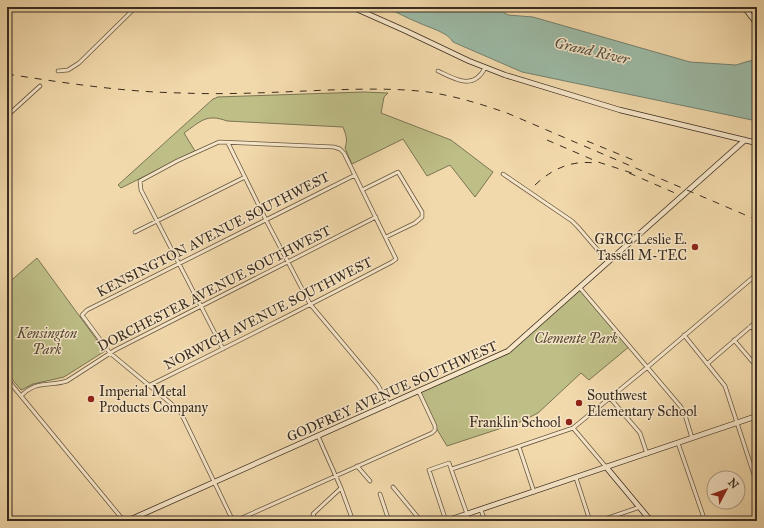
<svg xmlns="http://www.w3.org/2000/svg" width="764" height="528" viewBox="0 0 764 528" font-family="'IM FELL Great Primer',serif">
<rect width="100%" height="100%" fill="#f2d9ab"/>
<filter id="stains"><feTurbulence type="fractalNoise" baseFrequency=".005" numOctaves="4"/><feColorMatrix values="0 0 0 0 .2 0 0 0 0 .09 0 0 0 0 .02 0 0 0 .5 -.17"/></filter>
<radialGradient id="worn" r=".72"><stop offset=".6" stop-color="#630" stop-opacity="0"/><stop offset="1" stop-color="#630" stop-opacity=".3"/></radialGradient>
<path fill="#bebe87" stroke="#7b7554" d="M364 92 388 93 384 97 381 113 451 140 493 172 475 197 450 165 427 176 403 139 352 164 345 148C348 140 346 135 343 127L227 121C206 113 200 122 184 133L195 151 121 188 118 185 213 99 216 98 217 97Z
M37 258 105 351 64 377 33 384 21 390 7 373V284Z
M580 288 630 346 589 380 581 373 538 413 520 422 447 446 435 426 419 392 505 353Z"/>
<path fill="#9cbaa6" stroke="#748170" d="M386 7H503L500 10 508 15 533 17 690 62 736 65 749 61 757 60V121L522 72 453 42C448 32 427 27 417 22 407 18 396 12 386 7Z"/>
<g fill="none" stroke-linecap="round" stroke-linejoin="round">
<g stroke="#665743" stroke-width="4.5">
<path id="street" d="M58 71 68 70 79 63 136 7
M438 71C455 79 473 91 485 68
M7 116 40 86
M228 143 268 224 310 304 378 385 389 405
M503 174 572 221 578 227 608 262
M362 190 398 172 422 212V217L415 223 386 237
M135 232 245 177
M580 288 681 407 685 415 692 438
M751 326 757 333
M684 335 725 386 757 484
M734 340 757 367
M707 364 757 321
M7 379 124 521
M150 385C231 345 312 304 392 262L396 259 344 153 340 149 334 147 219 142 177 161 140 181 141 190 223 349
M21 396C36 380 48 387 67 381L115 350 376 217
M610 398 640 433 647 454
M573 428 606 467
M318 436 341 488 353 521
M678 443 705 521
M519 447 534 492
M357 466 370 481
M452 469 573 428 644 370 757 274
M576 478 590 521
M393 487 421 521
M380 494 389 521
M481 510 485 521
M233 521 180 411 110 353 82 315 87 310 355 175
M235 521 432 433 435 430V426L419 392
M316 521 313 514 341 488
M446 521 429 470 449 463 467 514
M599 521 640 507"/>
</g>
<g stroke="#382c20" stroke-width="6">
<path id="secondary" d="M352 7 406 31 469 61 505 75 620 110 757 143
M744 7 757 24
M606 467 651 521
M127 521 508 351 745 140
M446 521 757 416"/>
</g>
<use href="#street" stroke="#f7e6c8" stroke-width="3"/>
<use href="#secondary" stroke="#f7e6c8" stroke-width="4.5"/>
<path stroke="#382c20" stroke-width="1" stroke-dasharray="7 7" stroke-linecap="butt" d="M7 74C65 83 123 92 182 93 230 95 279 92 328 90 361 89 395 88 428 92 455 96 481 104 507 113L757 220
M547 140 598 162 635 174
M587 141 638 162
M629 173 675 193
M535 185C552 169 571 160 595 163"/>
</g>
<g fill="#8f2418" stroke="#f7e6c8" stroke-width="1.5">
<circle cx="695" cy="247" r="4"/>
<circle cx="91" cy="399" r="4"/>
<circle cx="579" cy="403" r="4"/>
<circle cx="569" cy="422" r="4"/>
</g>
<g text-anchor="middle" stroke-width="3" stroke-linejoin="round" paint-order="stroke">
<g font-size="14" fill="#382c20" stroke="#f7e6c8">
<text transform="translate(213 234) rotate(-27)" y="5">KENSINGTON AVENUE SOUTHWEST</text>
<text transform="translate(214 288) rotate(-27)" y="5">DORCHESTER AVENUE SOUTHWEST</text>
<text transform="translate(268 313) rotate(-27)" y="5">NORWICH AVENUE SOUTHWEST</text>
<text transform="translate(392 391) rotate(-24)" y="5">GODFREY AVENUE SOUTHWEST</text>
</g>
<g font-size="14" fill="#382c20" stroke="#f7e6c8" text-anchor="end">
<text x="687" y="244">GRCC Leslie E.<tspan x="687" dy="16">Tassell M-TEC</tspan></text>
<text x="99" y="396" text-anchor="start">Imperial Metal<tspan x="99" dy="16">Products Company</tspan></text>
<text x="587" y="400" text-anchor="start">Southwest<tspan x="587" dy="16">Elementary School</tspan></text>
<text x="561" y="427">Franklin School</text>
</g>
<g font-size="14" font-style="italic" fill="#534935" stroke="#f7e6c8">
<text x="47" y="338">Kensington<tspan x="47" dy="16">Park</tspan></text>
<text x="576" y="343">Clemente Park</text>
</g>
<g font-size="15" font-style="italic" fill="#515042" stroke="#f7e6c8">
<text transform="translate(592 51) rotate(13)" y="5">Grand River</text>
</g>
</g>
<rect width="764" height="528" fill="none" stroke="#f2d9ab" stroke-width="24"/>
<rect x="8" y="8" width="748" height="512" fill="none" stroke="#382c20" stroke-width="2"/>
<rect x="12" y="12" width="740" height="504" fill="none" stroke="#382c20"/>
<g transform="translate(726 490) rotate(49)"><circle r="19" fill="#f7e6c8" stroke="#ab9c85"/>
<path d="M0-3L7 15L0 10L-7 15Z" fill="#8f2418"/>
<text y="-6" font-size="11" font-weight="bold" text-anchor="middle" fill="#382c20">N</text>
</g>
<rect width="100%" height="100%" filter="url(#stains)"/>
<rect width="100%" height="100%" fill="url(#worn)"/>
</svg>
